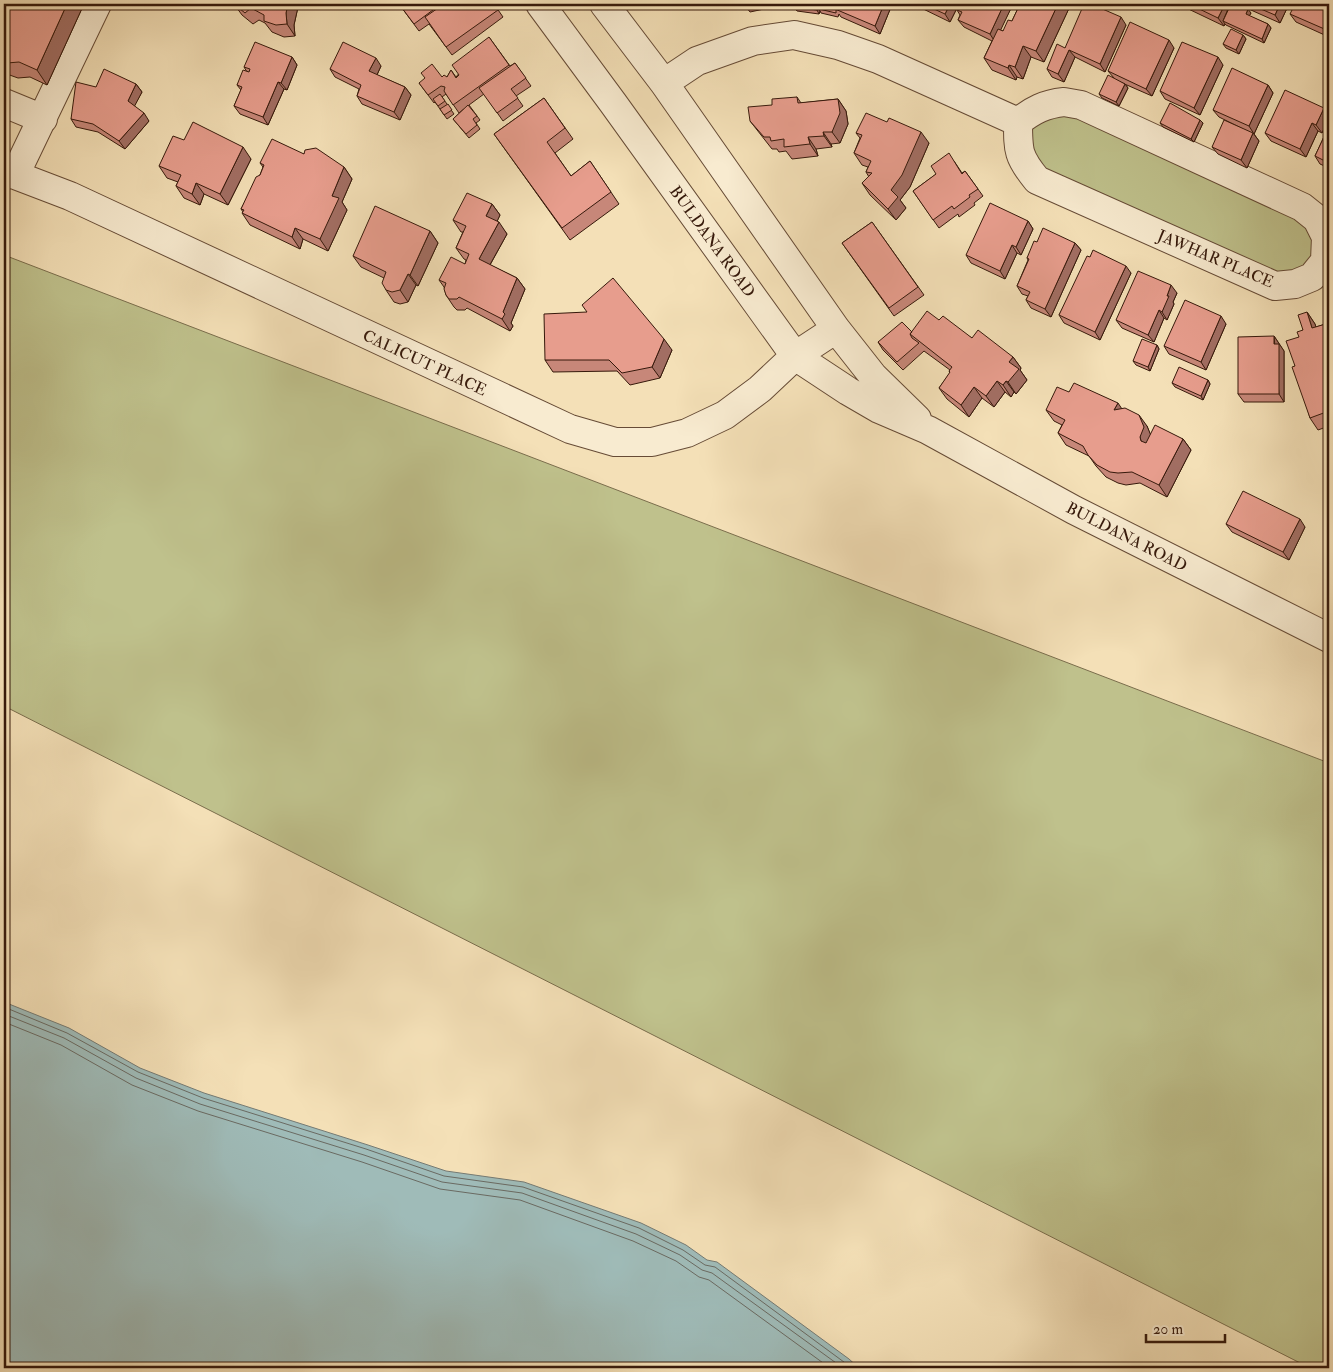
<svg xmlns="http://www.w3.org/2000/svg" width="1333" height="1372" viewBox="0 0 1333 1372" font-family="'IM FELL Double Pica',serif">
<rect width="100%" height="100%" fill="#f4e0b7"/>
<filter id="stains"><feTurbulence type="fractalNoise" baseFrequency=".004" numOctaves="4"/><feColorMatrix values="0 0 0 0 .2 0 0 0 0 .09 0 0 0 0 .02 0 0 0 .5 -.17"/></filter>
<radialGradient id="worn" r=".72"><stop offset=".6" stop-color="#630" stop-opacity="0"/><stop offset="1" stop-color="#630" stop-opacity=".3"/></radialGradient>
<path fill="#bfc18c" stroke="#7a6d4c" d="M1065 108 1310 223 1316 255 1289 279 1059 180 1034 161 1029 138 1034 125Z
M4 255 1329 763V1368H1310L4 706Z"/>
<path fill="#9fbbb8" stroke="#757a73" d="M4 1002 69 1028 140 1068 204 1093 368 1145 446 1171 524 1182 641 1223 686 1245 707 1260 717 1262 849 1359 859 1368H4Z"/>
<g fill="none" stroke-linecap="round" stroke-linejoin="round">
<path stroke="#6a6a62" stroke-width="1" d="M4 1007 67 1033 138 1072 203 1098 366 1149 444 1176 523 1187 639 1228 683 1250 705 1265 715 1267 852 1368
M4 1014 64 1038 136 1078 200 1104 364 1155 442 1182 522 1193 636 1234 680 1255 702 1270 712 1273 843 1368
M4 1022 61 1045 132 1085 198 1111 362 1162 440 1189 520 1200 633 1241 676 1261 699 1277 709 1280 830 1368"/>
<g stroke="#664b36" stroke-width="30">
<path id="minor" d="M540 4 613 103 795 356 848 391 879 409 928 430 1074 510 1329 638
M604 4 664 83 836 329 873 376 917 419
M664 83 697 61 753 41 794 35 838 45 878 59 1018 122
M1064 102 1081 105 1302 207 1317 219 1326 237 1325 261 1312 277 1295 284 1275 286 1037 180C1018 157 1018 151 1018 122 1033 110 1045 104 1064 102Z
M4 103 43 119
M4 173 15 175 70 196 570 429 615 442H652L687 433 725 415 760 389 795 356 836 329
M15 175 97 4"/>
</g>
<use href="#minor" stroke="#f8ebd0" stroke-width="28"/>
</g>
<path fill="#c78779" stroke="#36190b" d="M4 4H84L47 85 30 77 18 78 4 73Z
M234 4H305L298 7 294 25 295 36 284 37 272 32 265 23 259 20 253 24 242 15Z
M370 4H379L373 8Z
M399 4H494L503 17 452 55 429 24 419 31Z
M746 4H763L764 9 750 12 747 8Z
M794 4H896L894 8 891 7 880 34 841 17 839 14 838 17 821 13 820 11 819 14 797 11 794 7Z
M913 4H959L950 22Z
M959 4H1013L1000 30 1003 31 1012 21 1020 4H1071L1044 62 1031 57 1023 79 1017 77 1016 80 992 70 984 58 992 41 964 27 958 20 960 15 957 10Z
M1178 4H1237L1251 13 1249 16 1268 24 1271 28 1264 43 1226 25 1225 24 1224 26Z
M1241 4H1289L1280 23 1242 6Z
M1329 4V37L1296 22 1290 14Z
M1126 25 1105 72 1075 57 1064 82 1052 77 1047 69 1065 48Z
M1243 35 1246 39 1239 54 1226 48 1223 44Z
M489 37 510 66 515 63 531 86 516 96 523 106 503 121 484 94 469 105 480 120 476 123 480 129 469 138 453 119 464 109 459 113 446 94 442 97 454 114 447 119 435 102 434 103 419 83 442 77H447L451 70 456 77Z
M1174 48 1152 96 1120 82 1125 84 1128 88 1119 106 1102 98 1099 94 1114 78 1108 71Z
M292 57 297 65 287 90 284 89 268 125 240 114 234 106 241 90 237 85 247 72 244 67Z
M1223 65 1200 115 1165 99 1160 91Z
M381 66 377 75 405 87 411 95 400 120 362 104 357 96 359 89 335 77 330 69Z
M136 84 142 92 134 106 149 121 125 149 98 132 76 127 71 119 96 87Z
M1268 85 1273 93 1254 134 1259 141 1247 168 1218 154 1212 147 1243 129 1219 117 1213 110Z
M797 97 801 103 838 99 846 111 848 124 840 143 831 144 832 147 816 149 818 156 792 159 786 151 779 152 777 149H772L750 121Z
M544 98 573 139 555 153 571 176 590 161 619 204 570 240 494 134Z
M1324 108 1329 117 1322 133 1318 131 1306 157 1271 141 1265 133Z
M1200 120 1203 123 1194 142 1163 127 1160 123Z
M1329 126V168L1320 164 1315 156Z
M856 133 929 143 910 187 900 200 906 208 896 220 870 195 862 183 869 177 866 172 868 167 862 165 854 153 860 138Z
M184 140 251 159 228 205 204 194 200 205 184 198 176 186 178 182 167 178 159 166Z
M304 154 344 167 352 179 342 202 347 210 328 251 303 239 300 249 250 225 242 213 243 212 241 209 260 175 263 167 260 163Z
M954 161 962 173 965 171 983 196 974 203 975 205 959 217 958 214 939 228 913 191Z
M492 204 500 215 497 221 507 234 490 265 517 278 525 289 511 323 513 326 510 331 467 308 465 310H457L454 307 446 295 444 287 439 280 465 264 466 260 464 259 456 248 463 232H461L453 220Z
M1028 221 1033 229 1021 255 1017 253 1005 279 971 263 966 255Z
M872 222 924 295 894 316 842 243Z
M430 231 438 243 418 286 416 285 408 302 400 304 394 302 386 290 384 278 361 267 353 256Z
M1037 242 1075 243 1081 250 1051 317 1031 308 1026 300 1028 296 1022 294 1017 286 1028 260 1027 258Z
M1090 257 1131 273 1100 340 1064 323 1059 315Z
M1177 293 1173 302 1174 304 1167 320 1164 318 1154 342 1122 328 1116 320Z
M1307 312 1315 324 1316 327 1329 323V426L1318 430 1310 418 1295 366 1299 337 1303 330Z
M939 320 972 338 1013 357 1021 368 1020 370 1027 380 1016 394 1014 392 1011 397 1005 392 994 407 982 398 969 417 947 399 939 388 950 373 949 371 950 370 924 351 903 370 883 350 878 342 912 332Z
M1226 324 1206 370 1169 354 1164 346Z
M1274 336 1284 351V402H1244L1238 394Z
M1157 345 1159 349 1150 371 1136 365 1133 361Z
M672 350 660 378 630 385 617 371 553 372 545 360Z
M1208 380 1210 384 1203 400 1175 387 1172 383Z
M1069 392 1122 409 1147 426 1150 434 1183 439 1191 450 1167 497 1140 483 1126 485 1118 483 1106 477 1096 466 1089 456 1066 445 1058 433 1062 425 1054 421 1046 410Z
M1226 524 1305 527 1289 560 1232 532Z"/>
<path fill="#a26e63" stroke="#36190b" d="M67 4H84L47 85 37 70Z
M288 4H295L298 7 294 25 295 36 287 24 286 13Z
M818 4H821L819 9 820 11 819 14 817 10Z
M884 4H889L891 7 880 34 875 26Z
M891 4H896L894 8Z
M950 4H959L950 22 945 14Z
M1004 4H1013L995 42 990 34Z
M1058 4H1071L1044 62 1036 51Z
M1225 4H1230L1223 21 1225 24 1224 26 1218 18Z
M1280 4H1289L1280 23 1275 15Z
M1248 9 1251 13 1248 18 1246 14Z
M1121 17 1126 25 1105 72 1100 64Z
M1268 24 1271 28 1264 43 1262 39Z
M1243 35 1246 39 1239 54 1236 50Z
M1169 40 1174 48 1152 96 1146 89Z
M1023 46 1031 57 1023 79 1015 67Z
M1069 50 1075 57 1064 82 1058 74Z
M292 57 297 65 287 90 281 83Z
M1218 57 1223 65 1200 115 1194 108Z
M376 58 381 66 375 79 369 71Z
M1009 65 1017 77 1016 80 1008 68Z
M278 82 284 89 268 125 263 117Z
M136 84 142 92 133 109 128 101Z
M1125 84 1128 88 1119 106 1116 102Z
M1268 85 1273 93 1254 134 1249 126Z
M405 87 411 95 400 120 394 112Z
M838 99 846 111 848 124 840 143 832 132Z
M1324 108 1329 117 1322 133 1316 125Z
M144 113 149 121 125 149 119 141Z
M1200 120 1203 123 1194 142 1191 139Z
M1312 123 1318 131 1306 157 1300 149Z
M823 132 831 144 832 147 824 136Z
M921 132 929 143 910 187 900 200 906 208 896 220 888 209 891 190Z
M1253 133 1259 141 1247 168 1241 160Z
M808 137 816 149 818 156 810 144Z
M243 147 251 159 228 205 220 194Z
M344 167 352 179 342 202 347 210 328 251 320 239 332 196Z
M196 183 204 194 200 205 192 194Z
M492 204 500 215 494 228 486 216Z
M1028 221 1033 229 1021 255 1016 247Z
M499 222 507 234 487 270 479 259Z
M295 228 303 239 300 249 292 237Z
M430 231 438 243 418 286 410 275Z
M1075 243 1081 250 1051 317 1045 309Z
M1012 245 1017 253 1005 279 1000 271Z
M1126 266 1131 273 1100 340 1095 332Z
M408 274 416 285 408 302 400 290Z
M517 278 525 289 511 323 513 326 510 331 502 319 503 312Z
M1171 285 1177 293 1173 302 1174 304 1167 320 1162 312 1167 296Z
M1159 310 1164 318 1154 342 1148 335Z
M1307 312 1315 324 1320 340 1312 328Z
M1221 316 1226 324 1206 370 1201 362Z
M1274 336 1284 351V402L1279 394Z
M664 339 672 350 660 378 652 367Z
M1157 345 1159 349 1150 371 1148 367Z
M1013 357 1021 368 1020 370 1027 380 1016 394 1008 382 1009 362Z
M1208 380 1210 384 1203 400 1201 396Z
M997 381 1005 392 994 407 986 396Z
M1006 381 1014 392 1011 397 1003 385Z
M974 387 982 398 969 417 961 405Z
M1118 403 1126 415 1114 410Z
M1139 415 1147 426 1152 438 1149 452 1141 441 1140 437Z
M1183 439 1191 450 1167 497 1159 485Z
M1300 519 1305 527 1289 560 1283 552Z"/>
<path fill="#e79d8d" stroke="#36190b" d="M4 4H67L37 70 19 62 7 63 4 62Z
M234 4H288L286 13 287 24 276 25 264 21V15L251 8 245 13Z
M399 4H441L414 24Z
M444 4H494L498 10 446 47 425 17Z
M746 4H761L762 5 747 8Z
M794 4H818L817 10 794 7Z
M820 4H837L835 9 836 10V13L819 9Z
M837 4H884L875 26 835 9Z
M923 4H950L945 14Z
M959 4H1004L990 34 958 20 962 12 957 10Z
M1020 4H1058L1036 51 1023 46 1015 67 1009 65 1008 68 984 58 998 29 1003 31 1008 20 1012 21Z
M1084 4H1091L1121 17 1100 64 1069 50 1058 74 1047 69 1057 44 1065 48Z
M1189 4H1225L1218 18Z
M1231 4H1237L1248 9 1246 14 1268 24 1262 39 1223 21Z
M1249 4H1280L1275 15Z
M1295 4H1329V31L1290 14Z
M1130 22 1169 40 1146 89 1108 71Z
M1231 29 1243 35 1236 50 1223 44Z
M489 37 509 65 453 105 444 91 445 87 441 86 428 95 419 83 425 78 421 73 432 64 442 77 444 75 447 77 451 70 456 78 459 75 452 65Z
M255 42 292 57 281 83 278 82 263 117 234 106 242 87 237 85 243 70 249 72 250 69 244 67Z
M343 42 376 58 369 71 405 87 394 112 357 96 361 85 330 69Z
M1182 42 1218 57 1194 108 1160 91Z
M515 63 526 78 511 89 518 98 497 113 479 88Z
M1232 68 1268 85 1249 126 1213 110Z
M104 69 136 84 128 101 144 113 119 141 93 124 71 119 76 82 96 87Z
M1108 75 1125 84 1116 102 1099 94Z
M1285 90 1324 108 1316 125 1312 123 1300 149 1265 133Z
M440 94 445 101 438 106 433 99Z
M797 97 798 103 838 99 840 113 832 132H823L824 136 808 137 810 144 784 147V139L771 141 770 137H764L750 121 748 107 772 105V99Z
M544 98 565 128 547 142 571 176 590 161 611 192 562 228 494 134Z
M1170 103 1200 120 1191 139 1160 123Z
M448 104 452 110 444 115 440 109Z
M468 105 477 116 473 119 477 125 466 134 453 119Z
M866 113 887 122 889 118 921 132 902 175 891 190 898 197 888 209 862 183 872 173 866 172 871 161 854 153 862 135 856 133Z
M1224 120 1253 133 1241 160 1212 147Z
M193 122 243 147 220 194 196 183 192 194 176 186 181 175 159 166 173 136 184 140Z
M1329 126V163L1315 156Z
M272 139 304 154 305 150 316 148 344 167 332 196 339 198 320 239 295 228 292 237 242 213 244 210 241 209 256 177 260 175 264 165 260 163Z
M949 153 962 174 965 171 978 189 969 195 970 197 954 209 952 206 933 220 913 191 936 174 931 166Z
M467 193 492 204 486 216 499 222 479 259 517 278 503 312 505 314 502 319 459 297 457 299H449L446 295 444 289 446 283 439 280 451 257 465 264 469 254 456 248 466 226 453 220Z
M990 203 1028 221 1016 247 1012 245 1000 271 966 255Z
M375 206 430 231 410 275 408 274 400 290 392 292 386 290 382 283 386 272 353 256Z
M872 222 918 287 889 308 842 243Z
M1043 228 1075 243 1045 309 1026 300 1030 292 1017 286 1029 259 1027 258 1034 241 1037 242Z
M1093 250 1126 266 1095 332 1059 315 1087 256 1090 257Z
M1138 271 1171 285 1167 296H1169L1162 312 1159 310 1148 335 1116 320Z
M613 278 664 339 652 367 622 373 609 360H545L544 314 587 312 582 305Z
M1185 300 1221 316 1201 362 1164 346Z
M927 311 939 320 943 316 972 338 978 330 1013 357 1009 362 1019 369 1008 382 1006 381 1003 385 997 381 986 396 974 387 961 405 939 388 950 372 949 371 952 367 910 334Z
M1307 312 1312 328 1329 323V411L1310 418 1292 367 1295 366 1286 341 1299 337 1297 332 1303 330 1298 315Z
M902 322 912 332 910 334 912 338 919 343 897 362 878 342Z
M1274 336V344H1279V394H1238V337Z
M1142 339 1157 345 1148 367 1133 361Z
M1179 367 1208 380 1201 396 1172 383Z
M1074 383 1118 403 1114 410 1125 408 1139 415 1144 427 1140 437 1141 441 1146 443 1155 425 1183 439 1159 485 1132 472 1118 473 1110 472 1097 465 1088 455 1083 446 1058 433 1065 420 1046 410 1057 387 1069 392Z
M1243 491 1300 519 1283 552 1226 524Z"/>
<g text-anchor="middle" stroke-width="5" stroke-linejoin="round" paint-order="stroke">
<g font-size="16" fill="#36190b" stroke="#f8ebd0">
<text transform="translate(713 241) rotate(54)" y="6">BULDANA ROAD</text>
<text transform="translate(1216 258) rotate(23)" y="6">JAWHAR PLACE</text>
<text transform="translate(425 362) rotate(25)" y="6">CALICUT PLACE</text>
<text transform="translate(1127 536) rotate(27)" y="6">BULDANA ROAD</text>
</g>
</g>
<rect width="1333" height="1372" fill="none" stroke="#f4e0b7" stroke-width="20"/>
<rect x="5" y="5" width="1323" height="1362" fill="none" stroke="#36190b" stroke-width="2.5"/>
<rect x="10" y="10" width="1313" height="1352" fill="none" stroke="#36190b"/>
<path d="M1146 1334v8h79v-8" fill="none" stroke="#36190b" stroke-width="2.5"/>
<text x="1153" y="1334" font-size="15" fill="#36190b" stroke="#f8ebd0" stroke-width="4" paint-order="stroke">20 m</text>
<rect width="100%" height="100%" filter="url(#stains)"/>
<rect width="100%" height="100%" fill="url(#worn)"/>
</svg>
